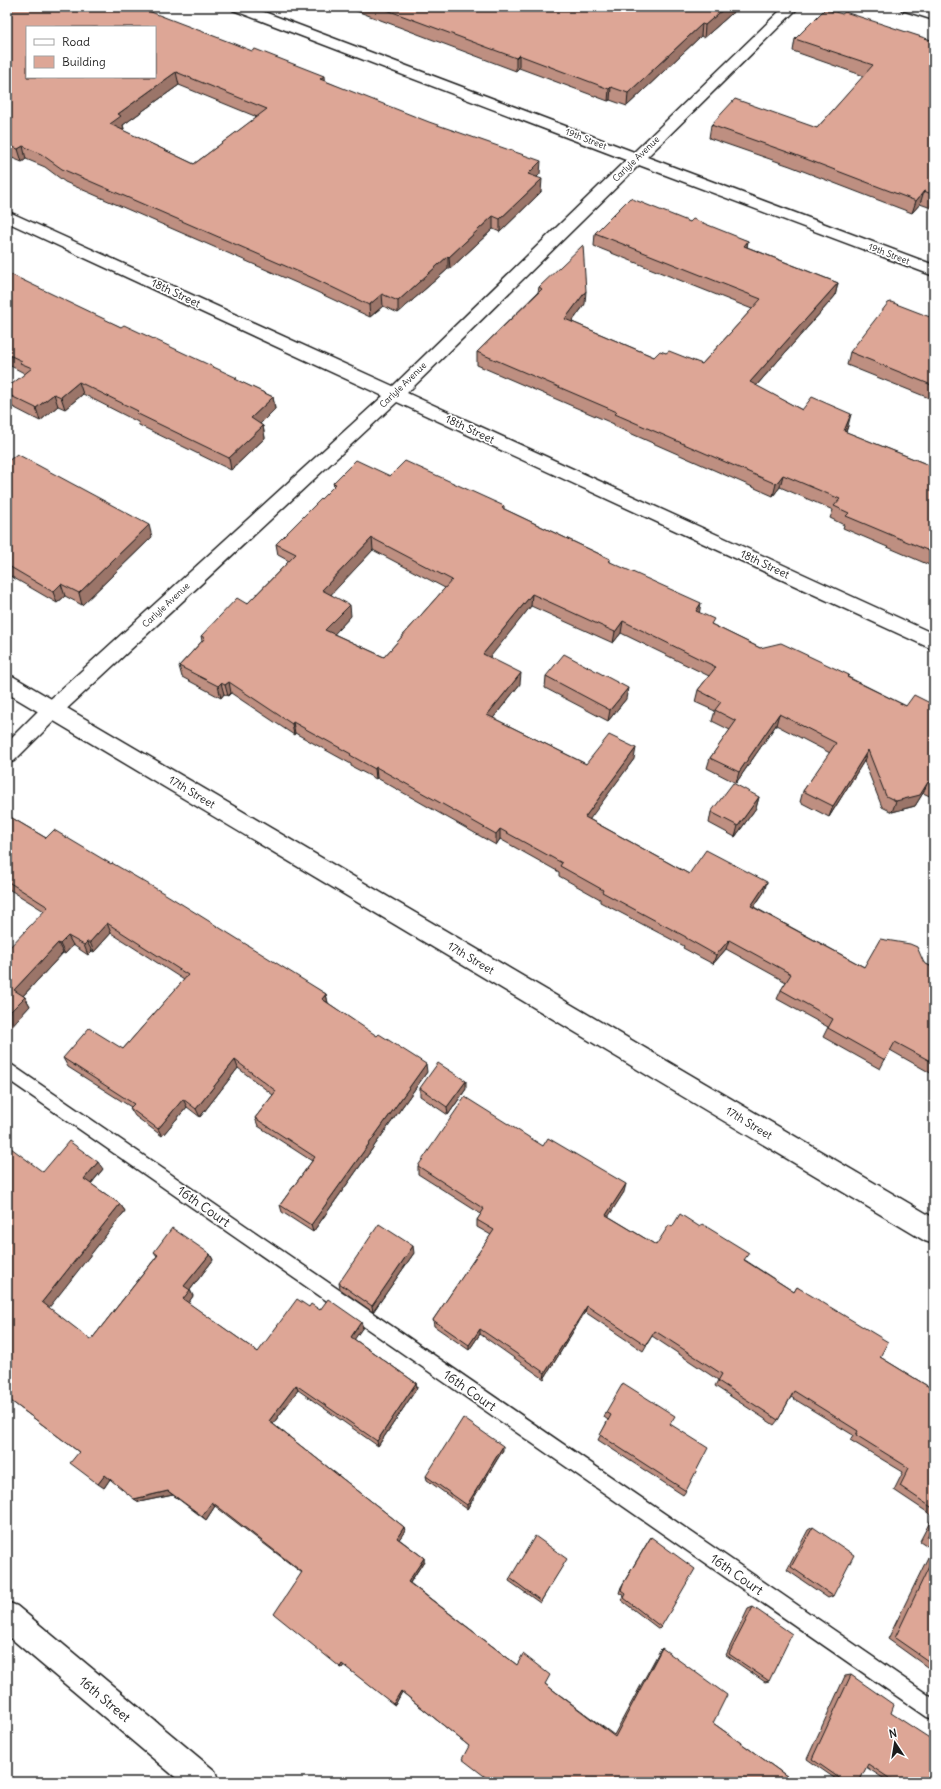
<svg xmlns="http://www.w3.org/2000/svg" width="941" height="1789" viewBox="0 0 941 1789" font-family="Delius,sans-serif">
<rect width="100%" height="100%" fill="#fff"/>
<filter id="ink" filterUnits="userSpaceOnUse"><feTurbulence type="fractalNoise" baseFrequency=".025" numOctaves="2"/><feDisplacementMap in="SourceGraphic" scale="8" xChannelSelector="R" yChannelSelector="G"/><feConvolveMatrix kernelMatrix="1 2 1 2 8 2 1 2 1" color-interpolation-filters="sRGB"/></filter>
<g filter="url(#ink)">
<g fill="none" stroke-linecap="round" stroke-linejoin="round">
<g stroke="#1c1c1c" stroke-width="3">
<path id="service" d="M7 1063 12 1065 934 1699V1719L927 1717 7 1079Z"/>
</g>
<g stroke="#1c1c1c" stroke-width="3">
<path id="minor" d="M231 7H251L634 152 784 7H799L647 157 934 265V276L639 165 407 393 934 634V650L397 402 59 716 14 761 7 763V742L45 704 383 396 7 222V211L393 386 626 160 233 10Z
M900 7H921L934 11V20L902 10Z
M7 1602 17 1606 215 1771 219 1782H181L7 1635Z"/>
</g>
<g stroke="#1c1c1c" stroke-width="3">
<path id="tertiary" d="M7 675 14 677 934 1218V1244L925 1241 7 693Z"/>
</g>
<use href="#service" fill="#fff" fill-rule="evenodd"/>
<use href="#minor" fill="#fff" fill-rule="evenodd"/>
<use href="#tertiary" fill="#fff" fill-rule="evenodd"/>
</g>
<path fill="#be8f81" stroke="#1c1c1c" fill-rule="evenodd" d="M7 7 325 81 540 174 537 177 541 192 500 232 493 229 450 269H448L398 313 383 306 370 317 315 291 65 182 45 167 26 159 22 162 7 156ZM179 85 257 117 194 164 122 130 124 129 123 125Z
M346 7H739L704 38 701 36 627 106 610 100 608 101 519 68 516 71Z
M842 14 934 41V209L920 204 912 213 790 166 709 138 711 125 817 128 864 76 793 51 795 39Z
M690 222 748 241 747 247 838 283 835 296 756 386 802 410 848 426 846 432 934 467V567L843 528 844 525 830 518 833 510 780 487 773 496 614 426V424L477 365V352L538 292 539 287 585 304 572 322 654 357 666 353 702 364 752 309 594 246 595 233Z
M7 275 273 397 275 409 260 424 263 426 265 438 231 470 139 425 138 422 83 394 65 409 58 406 40 421 7 404V388L24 375V373L7 364Z
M930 317H934V400L847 365 850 352Z
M7 462 152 537 82 605 65 596 57 603 7 574Z
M390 476 504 506V509L610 559V562L699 613 713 625 760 648 848 677 906 706 934 705V798L923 793 915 806 892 812 882 807 864 761 829 817 800 802 803 791 830 753 776 725 736 783 707 768 710 758 730 730 712 721 715 711 695 702 698 690 709 676 621 633 613 643 531 606 489 657 520 684 493 718 586 764 634 759 589 819 689 874 764 892 754 907 864 967 924 963 934 968V1075L890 1050 880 1069 823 1037 828 1027 777 999 781 990 786 982 726 949 713 964 683 948 684 946 600 902V899L559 876V872L500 839 496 845 377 778 376 779 351 766V764L295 733 294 735 231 693 228 696 224 694 221 698 182 677 179 666 202 641 201 636 247 604 289 561 278 555 276 544 334 486 333 483ZM373 550 445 588 384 657 334 634 351 616 331 594Z
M546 676 626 699 608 721 545 688Z
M759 797 756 808 735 837 709 823 711 812Z
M7 815 46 838 326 994 328 1003 427 1072 313 1232 282 1212 280 1205 312 1161 258 1126 255 1118 273 1095 238 1068 200 1117 187 1107 162 1136 135 1116 130 1108 131 1107 68 1067 63 1058 123 1049 184 980 111 933 94 952 92 951 88 955 73 945 65 954 63 953 23 996 25 997 30 1006 9 1028 44 911 7 888Z
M420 1088 466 1089 448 1115 420 1096Z
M543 1146 624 1192 608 1216 656 1245 672 1227 745 1260 794 1292 797 1287 880 1357 934 1390V1672L888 1639 932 1549 920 1541 933 1516 894 1490 903 1472 850 1440 853 1435 791 1397 778 1420 774 1425 715 1386 718 1380 652 1336 643 1351 585 1312 544 1379 480 1334 469 1350 434 1326 433 1320 491 1235 477 1227V1220L481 1214 418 1174V1166Z
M103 1169 91 1184 120 1204 125 1211 48 1308 91 1340 157 1256 154 1252 210 1254 213 1260 190 1290 193 1296 188 1303 258 1352 309 1307 320 1310 363 1327 354 1339 416 1383 417 1388 378 1446 298 1390 273 1424 404 1527 405 1531 399 1539 424 1558V1561L410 1583 517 1665 545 1684 614 1735 660 1650 662 1648 713 1723 795 1782 469 1746 402 1692 395 1705 344 1665 342 1668 340 1667 302 1573 215 1506 206 1520 173 1495 139 1502 110 1479 104 1488 79 1452 7 1398 43 1172Z
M414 1253 373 1312 340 1289 339 1283Z
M606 1412 670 1424 686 1491 683 1495 598 1440 608 1420 604 1417Z
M503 1450 467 1509 427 1480 426 1476Z
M813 1527 833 1596 828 1598 787 1570 808 1530Z
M651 1537 661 1627 659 1629 621 1600 624 1596 619 1593 621 1587 649 1540Z
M565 1561 540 1603 509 1581 510 1578Z
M753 1607 769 1681 765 1682 726 1655 748 1609Z
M851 1675 891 1713 926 1782H889L866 1767 859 1782H840L807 1759 845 1676Z"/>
<path fill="#9b7469" stroke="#1c1c1c" d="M726 7H739L704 38 705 25Z
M702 24 701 36 627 106 628 93Z
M519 55V68L516 71V58Z
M176 72 179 85 123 125 124 129 113 137 110 124 118 114Z
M324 76 325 88 320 79Z
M611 87 610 100 608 101 609 89Z
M23 146 26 159 22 162 18 149Z
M541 161 540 174 527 187 528 174Z
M542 179 541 192 500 232V219Z
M924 191 920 204 912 213 916 201Z
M493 216V229L450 269 449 257Z
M748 241 746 253 744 246Z
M448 256V269L398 313V301Z
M838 283 835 296 748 395 750 382Z
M586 291 585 304 564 332 565 319Z
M382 294 383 306 370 317 369 305Z
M79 382 83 394 65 409 61 397Z
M54 394 58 406 40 421 36 408Z
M273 397 275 409 253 431 251 418Z
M851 414 848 426 841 444 844 431Z
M263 426 265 438 231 470 229 458Z
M783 475 780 487 773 496 776 484Z
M149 525 152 537 82 605 79 593Z
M372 538 373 550 324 602 322 590Z
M61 584 65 596 57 603 53 592Z
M532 594 531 606 483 666V654Z
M701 603 699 615 696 611Z
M350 605 351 616 327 642 325 630Z
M623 621 621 633 613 643 615 632Z
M521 673 520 684 487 726V715Z
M229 682 231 693 228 696 225 685Z
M221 683 224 694 221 698 218 686Z
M628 688 626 699 608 721 610 710Z
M779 714 776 725 736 783 739 772Z
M293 722 295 733 294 735 292 724Z
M636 748 634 759 584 827 585 817Z
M868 750 864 761 829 817 833 806Z
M376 767 377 778 376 779 375 769Z
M928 782 923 793 915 806 892 812 896 801Z
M759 797 756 808 735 837 738 826Z
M500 829V839L496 845V834Z
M767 882 764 892 748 915 751 906Z
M107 923 111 933 94 952 90 942Z
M68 936 73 945 65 954 60 944Z
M729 940 726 949 713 964 716 955Z
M87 942 92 951 88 955 84 945Z
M58 943 63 953 20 999 14 990Z
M326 994 328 1003 322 999Z
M25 997 30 1006 7 1031V1015Z
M235 1060 238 1068 200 1117 196 1109Z
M426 1064 427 1072 313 1232 311 1225Z
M466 1081V1089L448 1115 447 1107Z
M183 1099 187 1107 162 1136 158 1129Z
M98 1162 103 1169 89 1186 84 1179Z
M626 1184 624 1192 605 1222 606 1215Z
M120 1204 125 1211 48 1309 42 1302Z
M413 1246 414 1253 373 1312 372 1306Z
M210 1254 213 1260 190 1290 193 1296 187 1305 183 1299 184 1286Z
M587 1306 585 1312 544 1379 545 1373Z
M361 1322 363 1327 352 1343 351 1337Z
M480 1329V1334L469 1350V1345Z
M416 1383 417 1388 378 1446 377 1441Z
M296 1385 298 1390 272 1425 269 1421Z
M503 1446V1450L467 1509V1505Z
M105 1475 110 1479 104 1488 98 1484Z
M168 1491 173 1495 139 1502 134 1499Z
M212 1502 215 1506 206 1520 202 1516Z
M404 1527 405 1531 398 1541 397 1538Z
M424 1558V1561L409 1584 408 1582Z
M342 1664 344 1665 342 1668 340 1667Z
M401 1691 402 1692 395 1705 393 1704Z"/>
<path fill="#dda696" stroke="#1c1c1c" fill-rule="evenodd" d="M7 7H138L232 43 252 51 255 49 324 76 320 79 429 122 541 161 528 174 542 179 500 219 493 216 449 257 448 256 398 301 382 294 369 305 313 278 62 169 41 154 23 146 18 149 7 145ZM27 27H155V77H27ZM176 72 267 109 194 164 110 124 121 116 118 114Z
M379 7H726L705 25 702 24 628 93 611 87 609 89 519 55 516 58Z
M825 9 842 14 845 12 934 41V195L924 191 916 201 793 154 711 125 735 99 817 128 873 65 795 39Z
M630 198 690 222 693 219 748 241 744 246 838 283 750 382 802 410 812 397 851 414 844 431 934 467V553L846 516 849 513 834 506 840 499 783 475 776 484 615 414 617 412 477 352 542 289 539 287 583 245 586 291 565 319 654 357 660 351 666 353 669 351 702 364 761 299 595 233Z
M10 274 121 327 124 325 237 378 235 379 273 397 251 418 263 426 229 458 136 413 138 411 79 382 61 397 54 394 36 408 7 394V388L32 368 20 363 22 361 7 354V275L8 276Z
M891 302 930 317H934V386L850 352 888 303Z
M17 454 149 525 79 593 61 584 53 592 7 565V462Z
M356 460 390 476 405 461 504 506 502 508 610 559 608 561 701 603 696 611 714 619 711 624 760 648 781 643 849 675 847 677 906 706 914 695 934 705V785L928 782 920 795 896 801 886 796 868 750 833 806 803 791 836 743 779 714 739 772 710 758 736 721 715 710 721 702 698 690 716 667 623 621 615 632 532 594 483 654 521 673 487 715 586 764 609 735 636 748 585 817 689 874 706 850 767 882 751 906 864 967 880 939 910 944 917 947 924 963 934 968V1063L895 1042 885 1060 828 1028 833 1019 781 990 791 974 729 940 716 955 686 938V937L602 892 603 890 560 866 562 863 500 829 496 834 376 767 375 769 350 755 351 754 293 722 292 724 229 682 225 685 221 683 218 686 179 666 205 638 201 636 237 598 247 604 296 554 276 544 336 484 333 483ZM372 538 452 580 384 657 325 630 350 605 322 590Z
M564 654 628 688 610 710 546 676Z
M733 783 759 797 738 826 711 812Z
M7 815 46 838 54 830 111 864 112 863 167 895 326 994 322 999 377 1036 379 1034 426 1064 311 1225 280 1205 315 1157 255 1118 276 1091 235 1060 196 1109 183 1099 158 1129 130 1108 134 1104 63 1058 89 1028 123 1049 188 975 107 923 90 942H87L84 945 68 936 60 944 58 943 14 990 25 997 7 1015V950L48 907 7 881Z
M438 1063 466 1081 447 1107 420 1088Z
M465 1097 543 1146 548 1138 626 1184 606 1215 656 1245 669 1225 672 1227 680 1214 700 1227 702 1224 749 1253 744 1260 794 1292 797 1287 888 1342 880 1357 934 1390V1509L900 1486 909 1468 856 1435 858 1431 794 1391 778 1420 718 1381 722 1374 655 1331 646 1345 587 1306 545 1373 480 1329 469 1345 433 1320 494 1230 477 1220 484 1209 418 1166Z
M69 1141 98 1162 84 1179 120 1204 42 1302 91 1340 158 1255 154 1252 172 1228 210 1254 184 1286 190 1290 183 1299 258 1352 297 1299 309 1307 311 1304 320 1310 328 1299 361 1322 351 1337 416 1383 377 1441 296 1385 269 1421 404 1527 397 1538 424 1558 408 1582 517 1665 523 1654 550 1675 545 1684 615 1737 662 1648 727 1695 713 1723 795 1782H492L462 1759 469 1746 401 1691 393 1704 342 1664 340 1667 274 1614 302 1572 212 1502 202 1516 168 1491 134 1499 105 1475 98 1484 70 1463 79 1452 7 1398V1145L43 1172Z
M379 1224 413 1246 372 1306 339 1283Z
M623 1383 675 1416 670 1424 708 1448 686 1491 600 1435 611 1415 606 1412Z
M463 1418 503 1446 467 1505 426 1476Z
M934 1523V1542L927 1537Z
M813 1527 854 1555 833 1596 791 1567Z
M535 1536 567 1559 541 1601 510 1578Z
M651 1537 695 1569 661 1627 624 1598 626 1594 621 1590 623 1584Z
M934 1556V1665L895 1638Z
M753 1607 792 1634 769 1681 729 1654Z
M851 1675 894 1705 891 1713 934 1741V1763L926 1782H895L868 1764 859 1782H845L812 1759Z"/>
</g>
<g text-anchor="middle" stroke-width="3.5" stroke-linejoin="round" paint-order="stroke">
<g font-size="9" fill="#1c1c1c" stroke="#fff">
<text transform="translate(586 139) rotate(21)" y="3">19th Street</text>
<text transform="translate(636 159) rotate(-44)" y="3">Carlyle Avenue</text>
<text transform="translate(889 254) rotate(21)" y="3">19th Street</text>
<text transform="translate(403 385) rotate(-44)" y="3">Carlyle Avenue</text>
<text transform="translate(166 605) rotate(-43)" y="3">Carlyle Avenue</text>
</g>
<g font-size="11" fill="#1c1c1c" stroke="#fff">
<text transform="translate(176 293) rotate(25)" y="4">18th Street</text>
<text transform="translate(470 429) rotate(25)" y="4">18th Street</text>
<text transform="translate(765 564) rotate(25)" y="4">18th Street</text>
<text transform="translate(192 792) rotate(31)" y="4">17th Street</text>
<text transform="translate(471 958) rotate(31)" y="4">17th Street</text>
<text transform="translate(749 1123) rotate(31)" y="4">17th Street</text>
</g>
<g font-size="13" fill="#1c1c1c" stroke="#fff">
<text transform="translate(204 1206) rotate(35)" y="5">16th Court</text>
<text transform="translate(470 1390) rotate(35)" y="5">16th Court</text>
<text transform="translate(737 1574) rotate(35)" y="5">16th Court</text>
<text transform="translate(105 1699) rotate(40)" y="5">16th Street</text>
</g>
</g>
<rect width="941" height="1789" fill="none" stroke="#fff" stroke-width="24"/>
<rect x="12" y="12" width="917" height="1765" fill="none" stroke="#1c1c1c" stroke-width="1.5" filter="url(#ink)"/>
<rect x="26" y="26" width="130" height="52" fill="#ffffff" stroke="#a4a4a4"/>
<rect x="34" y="39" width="20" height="6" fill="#ffffff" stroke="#a4a4a4"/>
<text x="62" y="46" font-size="12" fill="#1c1c1c">Road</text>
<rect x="34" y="56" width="20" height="12" fill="#dda696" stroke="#a4a4a4"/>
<text x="62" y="66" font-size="12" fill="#1c1c1c">Building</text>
<g transform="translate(895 1743) rotate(348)" stroke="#ffffff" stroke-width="3" paint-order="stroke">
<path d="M0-3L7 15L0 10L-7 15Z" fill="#1c1c1c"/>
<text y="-6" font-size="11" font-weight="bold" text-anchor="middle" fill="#1c1c1c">N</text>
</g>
</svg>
